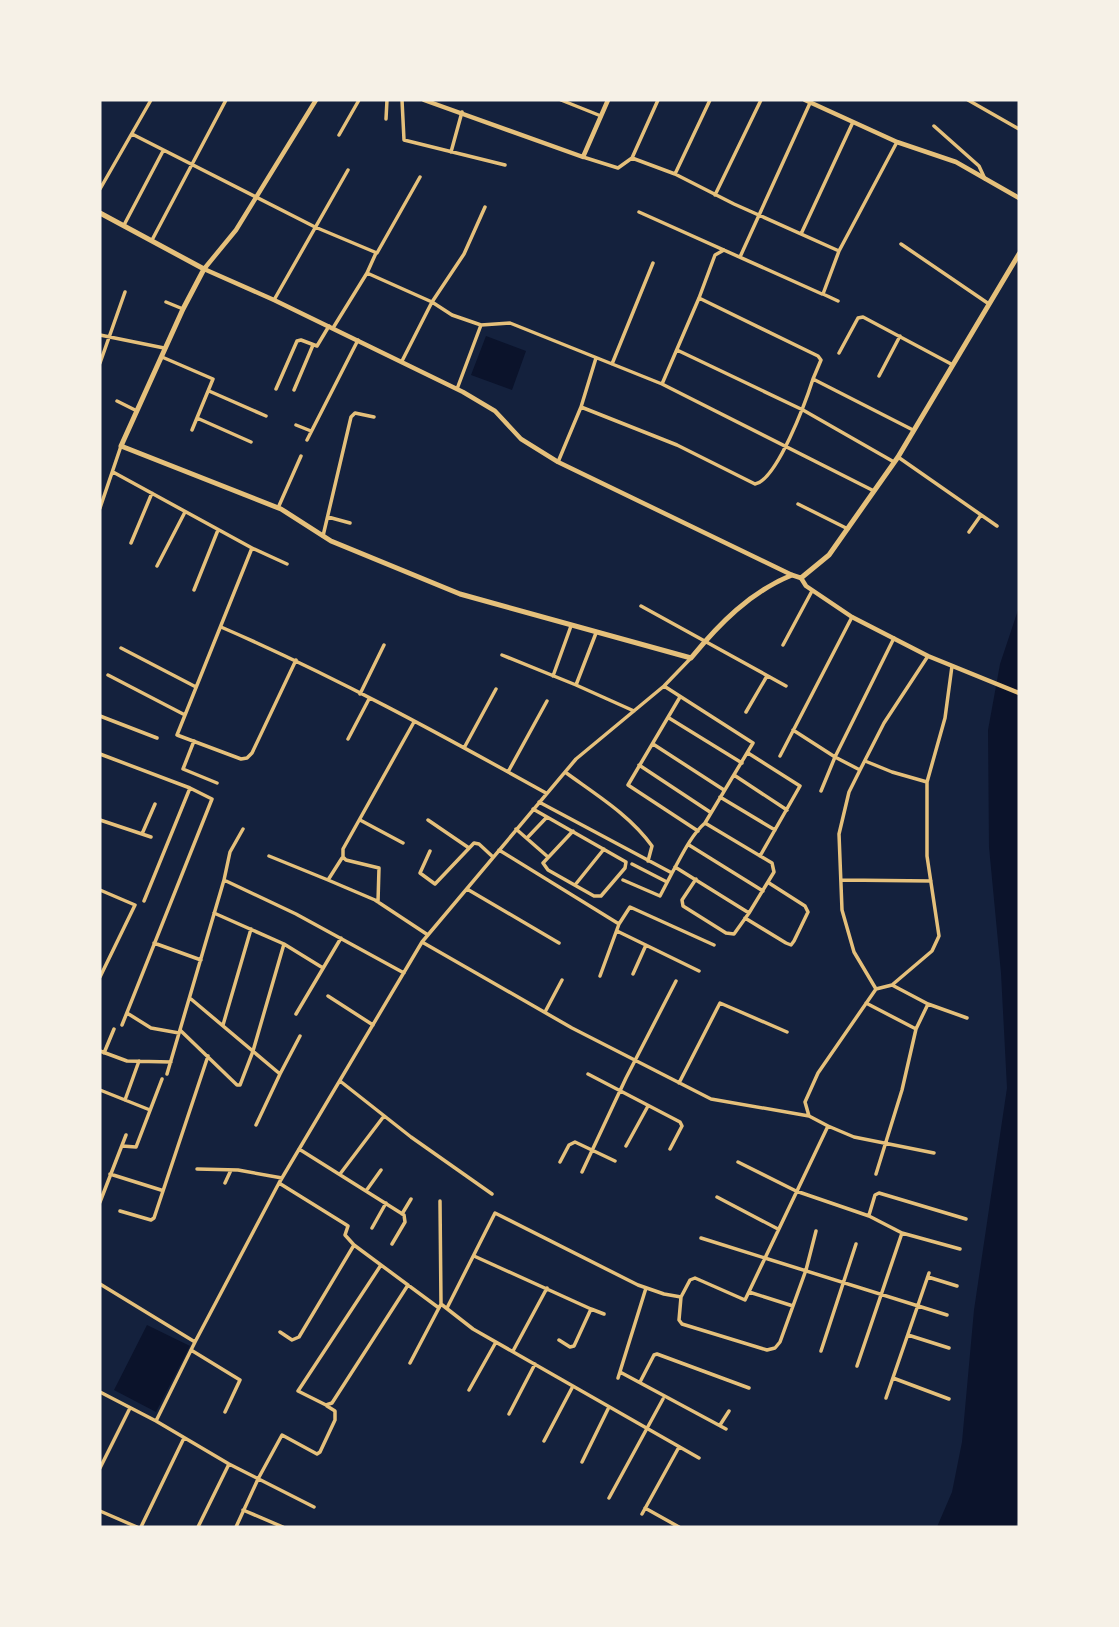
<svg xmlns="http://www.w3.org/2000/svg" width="1119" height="1627" viewBox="0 0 1119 1627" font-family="'Source Serif 4',serif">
<rect width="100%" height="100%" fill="#14213d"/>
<path fill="#0b132b" d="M486 336 526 351 512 390 471 375Z
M1019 607V1518L1015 1527H937L952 1492 962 1442 974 1310 1007 1088 1001 973 989 847 988 730 1000 664Z
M147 1325 190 1346 156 1412 114 1390Z"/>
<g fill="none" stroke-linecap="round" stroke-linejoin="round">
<path stroke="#e5c07b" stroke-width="3.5" d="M402 100 404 140 505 165
M561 100 601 116
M968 100 1019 129
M386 119 387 100
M934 126 979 166 985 179
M132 134 315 227 377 253 420 177
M339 135 359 100
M451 152 462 112
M583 157 618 168 632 158 675 174 734 204 839 251 823 294 838 301
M632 158 658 100
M675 174 710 100
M100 189 151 100
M715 195 761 100
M639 212 822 294
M124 225 163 151
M801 234 853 122
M152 240 226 100
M901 244 989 304
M724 250 715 255 699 298 662 384 874 491
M839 251 897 142
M740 257 810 103
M367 273 376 253
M699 298 818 356 821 360 813 379 913 430
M274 300 348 170
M166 302 183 309
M333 328 367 273 432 302 464 254 485 207
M100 335 164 348
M677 350 803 410 894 462
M839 353 858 318 863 317 953 365
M162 357 213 379 192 430
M402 361 432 302 452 315 481 325
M100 363 125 292
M612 364 653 263
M879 376 900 336
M276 389 297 341 301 340 317 346 329 326
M457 389 481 325 510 323 662 384
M294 390 313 345
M209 391 266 416
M117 401 137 411
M581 407 677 445 755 484C777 480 806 401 813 379
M197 418 251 442
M296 425 311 431
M307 440 358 340
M898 457 997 526
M558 462 581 407 596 358
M113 472 252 548 177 735 241 759 247 758 252 753 296 660
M798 504 848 529
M100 508 121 446
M278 508 301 456
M328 517 350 523
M969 532 981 515
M323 536 351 417 355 413 374 417
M131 543 152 493
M252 548 287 564
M157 566 185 512
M194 590 218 530
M641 606 786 686
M221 627C332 675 440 734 546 793
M783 645 812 591
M121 648 196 687
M502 655 576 685 596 633
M108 675 185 715
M553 676 571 626
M576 685 634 711
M664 686 753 743 705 823
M360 694 384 645
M680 697 628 785 698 831
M746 712 767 676
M100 716 157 738
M669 718 742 763
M793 730 835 757 894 638
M348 739 369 699
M194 741 183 769 217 783
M653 744 724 790
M464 748 496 689
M748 753 800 786 760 856
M100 754 190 788 212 799 122 1025
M780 756 852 617
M865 761 892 772 927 782
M639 765 710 812
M508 772 547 701
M565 772C595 794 630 815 652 846L648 861
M734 775 787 810
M821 791 835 757 860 770
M720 797 775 830
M539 802 672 873C681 857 691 835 705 823L772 863 774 872 749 913 675 867
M533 809 626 862 625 868 601 896H594L548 870 543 863 573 831
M100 820 151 837
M360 820 403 843
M428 820 469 848
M516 829 548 857
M142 834 155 804
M527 838 547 817
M689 845 763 891
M499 850 619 924
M430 851 420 873 435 884 474 843 479 844 493 857
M269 856 328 880
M342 858 328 880 375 900 428 935
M632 864 667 882
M696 879 682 900 683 906 726 933 734 934 749 913
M224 880 230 852 243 829
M623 880 660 896 672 873
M841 880 931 881
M575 885 604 849
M467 889 559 943
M100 890 135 905 100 977
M144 901 190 788
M378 902 379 868 346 860 343 857V849L414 722
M214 913 284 944 323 968
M745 918 786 943 791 945 794 941 808 912 805 906 769 883
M617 931 699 971
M422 942 572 1028 711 1099 809 1116 828 1126 745 1300 695 1278 690 1280 681 1297 664 1294 638 1285 495 1213 447 1308
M154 943 201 960
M633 974 646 945
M600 976 619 924 630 907 714 945
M892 985 928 1004 967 1018
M876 989 892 985 932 951 939 936 927 856V782L945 718 952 666
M328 996 373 1025
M191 999 280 1074 256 1125
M866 1003 916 1029
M545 1012 562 980
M127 1013 151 1028 179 1033
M296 1014 341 938
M223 1025 251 929
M180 1030 237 1085H240L253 1051 284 944
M100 1051 127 1061 171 1062
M104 1053 114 1029
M167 1074 224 880 296 914 404 973
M280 1074 300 1036
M588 1074 680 1122 682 1126 670 1149
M340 1081 411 1137 492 1194
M679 1083 720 1003 787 1032
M100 1090 150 1110
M125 1100 139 1061
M809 1116 805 1102 818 1073 876 989 854 952 842 910 839 834 849 792 860 770 884 723 928 656
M828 1126 854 1137 934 1153
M122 1146 136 1147 162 1079
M626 1146 648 1106
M299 1149 404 1215 405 1222 392 1244
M560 1162 569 1145 575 1142 615 1161
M738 1162 796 1191 869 1216 902 1233 960 1249
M197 1169 238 1170 282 1178
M582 1172 626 1078 676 981
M110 1174 161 1190
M340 1174 384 1116
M876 1174 902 1090 916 1029 928 1004
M225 1183 231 1170
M279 1183 345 1224 348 1226 345 1235 354 1245 439 1308
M366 1191 381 1170
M717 1197 778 1229
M440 1201 441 1304
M100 1202 126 1135
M120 1211 151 1220 154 1218 208 1056
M402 1214 411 1199
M869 1215 875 1195 879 1193 966 1219
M372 1228 386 1203
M701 1238 947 1315
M474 1256 591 1309 574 1346 570 1347 559 1340
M381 1265 298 1391 326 1405 332 1403 408 1285
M928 1277 957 1286
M100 1284 195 1342
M749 1292 793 1306
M681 1297 679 1320 682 1324 767 1350 775 1348 780 1342 806 1270 816 1231
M591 1309 604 1314
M280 1332 292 1340 299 1337 354 1245
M908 1335 949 1348
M191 1350 240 1380 225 1412
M513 1351 547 1288
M821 1351 856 1244
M410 1363 441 1304 473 1329 699 1458
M857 1366 902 1233
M620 1372 726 1429
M618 1378 646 1288
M893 1378 949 1399
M640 1382 654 1355 657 1354 749 1388
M469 1390 496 1342
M100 1392 156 1421 195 1342 279 1183 422 942 576 759 664 686 691 658
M886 1398 929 1273
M509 1414 535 1364
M156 1421 229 1464 314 1507
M720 1425 729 1411
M544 1441 573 1386
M582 1462 609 1407
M100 1468 130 1408
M609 1498 663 1399
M645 1508 679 1527
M243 1510 283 1527
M100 1511 137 1527
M642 1514 679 1447
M141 1527 184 1438
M198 1527 229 1464
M236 1527 258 1479 282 1435 317 1454 320 1452 335 1420V1411L327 1406"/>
<path stroke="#e5c07b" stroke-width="4.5" d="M316 100 236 230 204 269 274 300 463 392 495 411 521 439 558 462 792 575
M424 100 583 157 608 100
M805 100 897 142 956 162 1019 198
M801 578 806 586 852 617 928 656 1019 693"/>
<path stroke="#e5c07b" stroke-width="5" d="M100 213 204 269 183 309 121 446 281 509 331 541 460 594 691 658C719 624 750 592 792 575L801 578 829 555 898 457 1019 254"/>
</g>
<rect width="1119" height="1627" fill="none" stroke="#f6f1e7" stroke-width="203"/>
</svg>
